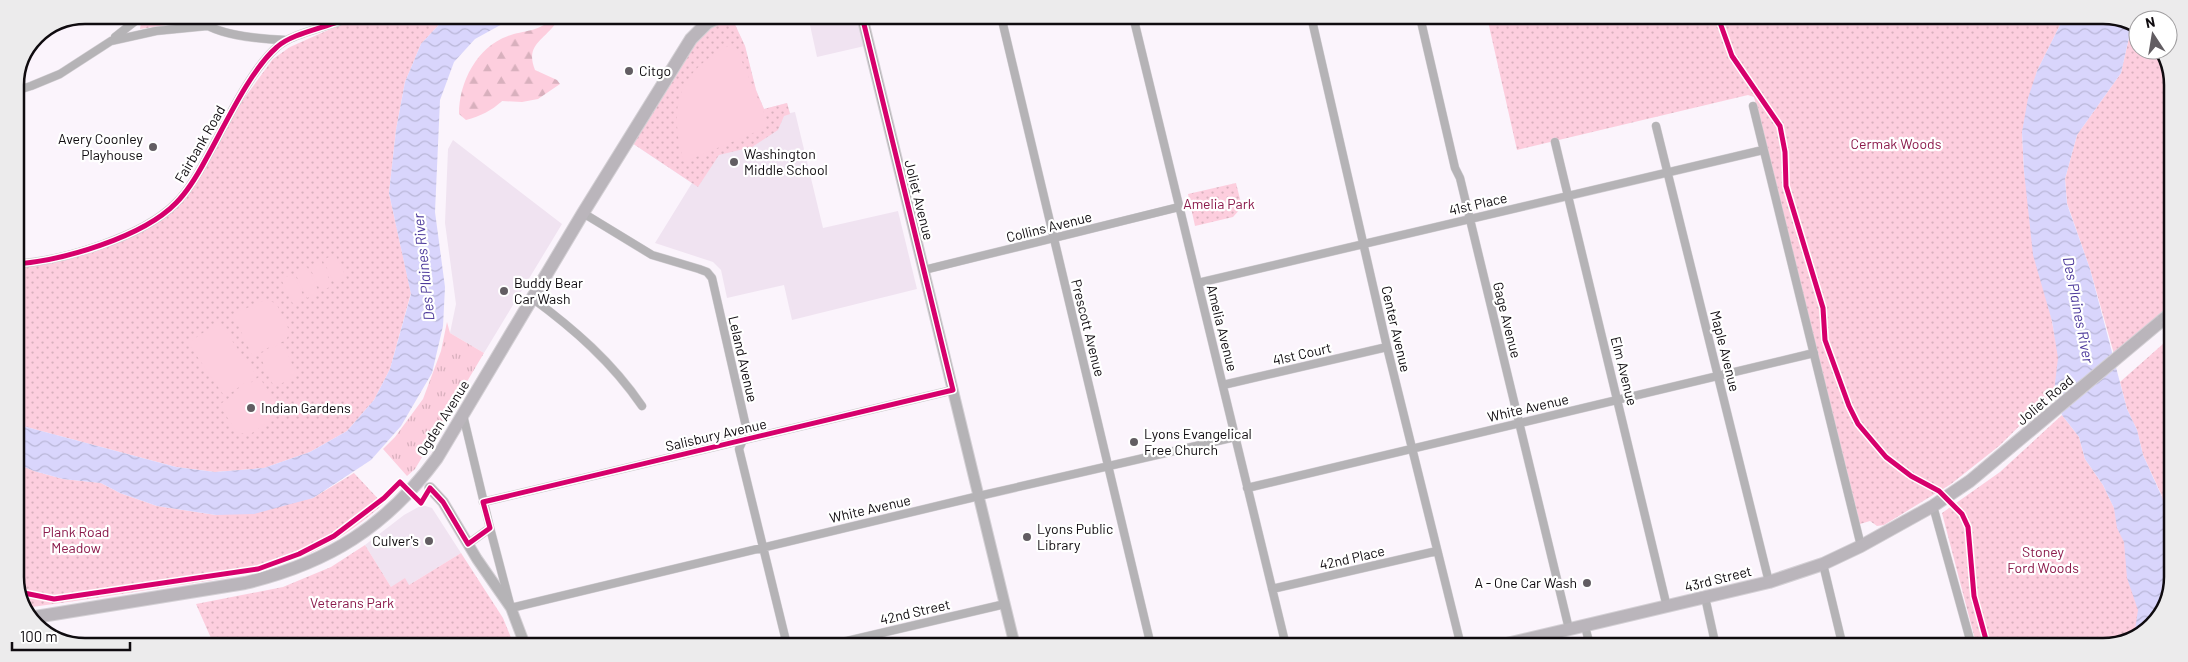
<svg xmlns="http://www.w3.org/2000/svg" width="2188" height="662" viewBox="0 0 2188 662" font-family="Barlow,sans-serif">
<defs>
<pattern id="grass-tufts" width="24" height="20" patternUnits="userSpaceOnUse" patternTransform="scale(1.25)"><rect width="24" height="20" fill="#fdcede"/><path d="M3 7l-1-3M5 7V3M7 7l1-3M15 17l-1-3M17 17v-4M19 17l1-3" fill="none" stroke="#d8b0bd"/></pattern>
<pattern id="forest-firs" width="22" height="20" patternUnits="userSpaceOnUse" patternTransform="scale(1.25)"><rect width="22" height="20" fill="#fdcede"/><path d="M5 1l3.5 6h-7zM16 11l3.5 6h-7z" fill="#d8b0bd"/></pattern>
<pattern id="park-dots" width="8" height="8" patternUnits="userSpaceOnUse" patternTransform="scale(1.25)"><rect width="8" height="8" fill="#fdcede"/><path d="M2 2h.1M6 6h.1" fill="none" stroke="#d8b0bd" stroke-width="1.8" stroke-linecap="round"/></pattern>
<pattern id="water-waves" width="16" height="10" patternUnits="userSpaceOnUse" patternTransform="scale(1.25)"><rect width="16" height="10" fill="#d9d5fc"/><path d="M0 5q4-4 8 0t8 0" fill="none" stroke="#b9b6d7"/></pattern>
</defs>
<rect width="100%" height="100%" fill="#fbf4fc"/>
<path fill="#f0e3f1" d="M731 16 745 46 756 90 764 109 787 103 790 113 795 112 823 228 898 211 917 289 792 320 784 285 727 298 721 270 713 262 655 243 692 183 629 141Z
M808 16H862L869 45 817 57Z
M453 140 562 224 484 353 450 333 456 304 445 223 448 149Z
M422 505 432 508 461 553 409 585 391 587 365 545 404 515Z"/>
<path fill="url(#grass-tufts)" d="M447 322 450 333 484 353 415 469 407 476 383 449 395 437 423 399 441 351Z"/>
<path fill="url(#forest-firs)" d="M551 19H555L556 23C543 41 525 45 535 70L557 80 560 84 538 99 522 102 502 101C491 111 481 116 466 120L459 114C459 82 477 47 508 36 524 30 539 32 551 19Z"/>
<path fill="url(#park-dots)" d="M151 15H189L192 21 140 29 141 23Z
M362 15H448L421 44 405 82 396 130 389 193 411 293 390 369 374 400 347 431 310 452 264 468 215 472 176 467 15 424V268C65 265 130 244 170 213L237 108 273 59 290 47Z
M726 16H731L745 46 756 90 764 109 787 103 790 114 784 116 778 130 752 147 719 155 698 187 629 141 693 39Z
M1487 17H2064L2037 71 2022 132 2024 171 2029 203 2059 358 2054 392 1999 446 1951 484 1884 525 1877 526 1870 521 1860 524 1754 97 1748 95 1517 150Z
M2132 24 2138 29V50H2161L2173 80 2172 303 2114 354 2090 269 2067 203 2065 179 2077 135 2121 73Z
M1236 183 1242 207 1233 217 1195 226 1188 194Z
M2172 336 2171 595 2146 632 2103 647H1977L1942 513 2000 472 2062 415 2079 437 2085 459 2103 485 2114 508 2162 496 2143 455 2137 430 2127 409 2120 382Z
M15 463 34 471 63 479 101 483 120 493 157 506 216 515 313 498 354 473 383 504C312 568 251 575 160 588 115 595 70 602 25 608L15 582Z
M365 545 391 587 405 578 409 585 461 553 503 618 514 645H214L196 604 283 587 331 567Z"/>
<path fill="#fdcede" d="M734 43 768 122 765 128 684 162C667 104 679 70 734 43Z
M335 254 347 279 335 285 323 260Z
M321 260 332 286 321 291 309 266Z
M307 267 319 292 307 298 295 273Z
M293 274 305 299 293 304 281 279Z
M265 300 276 303 290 332 286 340 252 355 233 314Z
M219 322 256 375 225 397 188 343Z
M283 343 297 376 274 387 259 354Z
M259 377 283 412 249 435 237 432 219 405Z"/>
<path fill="url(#water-waves)" d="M448 15 517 16 475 39 454 62 440 100 435 212 445 287 443 326 432 373 401 426 371 460 313 498 254 514 216 515 157 506 120 493 101 483 63 479 34 471 15 463V424L176 467 215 472 264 468 310 452 347 431 374 400 390 369 411 294 389 193 396 130 405 82 421 44Z
M2064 17H2121L2132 24 2121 73 2077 135 2065 179 2067 204 2090 269 2127 409 2137 430 2143 455 2162 497 2171 530V595L2146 632 2134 636 2138 610 2127 578 2124 542 2117 528 2114 508 2103 485 2085 459 2079 437 2062 415 2054 392 2058 358 2052 321 2033 255 2024 171 2022 132 2028 98 2037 71Z"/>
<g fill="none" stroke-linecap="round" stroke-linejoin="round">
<g stroke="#d4d0d5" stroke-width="9">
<path id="minor" d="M194 15C210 36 261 39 286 40
M1001 16 1151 646
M1133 16 1286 646
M1311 16 1387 347 1461 646
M1420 17 1455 168 1460 178 1569 629
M115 37 143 15
M15 91 31 86 60 74 111 41 156 31 207 26
M1753 106 1861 546
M1656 126 1769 582
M1555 142 1667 607
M583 213 652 255 699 269 707 272 712 278 747 431 739 449 787 645
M15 264C62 261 143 237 176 203 188 191 198 174 206 159 224 127 250 70 277 47 293 32 332 27 354 15
M924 270 1179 207
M1198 283 1763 150
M532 298C574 329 612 362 642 406
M1223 385 1387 347
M463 415 490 528 511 608 979 496 1235 437
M1247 488 1814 353
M483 502 953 390
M1933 506 1972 647
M468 544 490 528
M1823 564 1843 647
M1272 589 1437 551
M1705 597 1716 647
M1585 626 1590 646
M830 645 1005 604"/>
</g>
<g stroke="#d4d0d5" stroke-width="12">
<path id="tertiary" d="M862 16 1015 646
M430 488 443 502 477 559 511 608 525 645"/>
</g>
<g stroke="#d4d0d5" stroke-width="14">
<path id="primary" d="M29 618 245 583C328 563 386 527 437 458L583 213 691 39 707 23 721 16
M1498 646 1769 582 1823 564 1861 546 1933 506 1970 481 2172 312"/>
</g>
<use href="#minor" stroke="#b5b3b6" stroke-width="8"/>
<use href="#tertiary" stroke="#b5b3b6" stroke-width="10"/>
<use href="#primary" stroke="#bab5bb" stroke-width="12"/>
<g stroke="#fff" stroke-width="8">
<path id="cycleway" d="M1718 17 1732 56 1780 126 1785 152 1786 186 1823 308 1825 340 1849 406 1858 424 1886 457 1911 476 1939 491 1962 514 1968 527 1974 596 1988 647
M15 264C62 261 143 237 176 203 188 191 198 174 206 159 224 127 250 70 277 47 293 32 332 27 354 15
M19 592 54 599 258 569 299 554 334 536 384 498 400 482 421 503 430 488 443 502 468 544 490 528 483 502 953 390 862 16"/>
</g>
<use href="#cycleway" stroke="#d6006c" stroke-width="5"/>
</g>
<g fill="#625d62" stroke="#fff" stroke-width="2">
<circle cx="629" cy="71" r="5"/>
<circle cx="153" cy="147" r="5"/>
<circle cx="734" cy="162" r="5"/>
<circle cx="504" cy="291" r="5"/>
<circle cx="251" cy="408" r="5"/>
<circle cx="1134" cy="442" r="5"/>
<circle cx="1027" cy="537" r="5"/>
<circle cx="429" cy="541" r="5"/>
<circle cx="1587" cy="583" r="5"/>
</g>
<g text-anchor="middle" stroke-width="4.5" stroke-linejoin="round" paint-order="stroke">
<g font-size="14" fill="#0f0b0f" stroke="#fff" text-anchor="start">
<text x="639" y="76">Citgo</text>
<text x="143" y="144" text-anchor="end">Avery Coonley<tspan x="143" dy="16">Playhouse</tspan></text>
<text x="744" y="159">Washington<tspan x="744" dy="16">Middle School</tspan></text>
<text x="514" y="288">Buddy Bear<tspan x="514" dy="16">Car Wash</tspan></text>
<text x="261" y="413">Indian Gardens</text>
<text x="1144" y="439">Lyons Evangelical<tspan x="1144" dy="16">Free Church</tspan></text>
<text x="1037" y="534">Lyons Public<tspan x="1037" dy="16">Library</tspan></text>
<text x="419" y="546" text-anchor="end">Culver's</text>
<text x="1577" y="588" text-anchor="end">A - One Car Wash</text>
</g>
<g font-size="14" fill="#0f0b0f" stroke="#fff">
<text transform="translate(200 144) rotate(-60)" y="5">Fairbank Road</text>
<text transform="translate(919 200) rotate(76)" y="5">Joliet Avenue</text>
<text transform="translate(1478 204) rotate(-13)" y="5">41st Place</text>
<text transform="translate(1049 227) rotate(-14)" y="5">Collins Avenue</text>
<text transform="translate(1507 320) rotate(76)" y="5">Gage Avenue</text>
<text transform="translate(1088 328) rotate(76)" y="5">Prescott Avenue</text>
<text transform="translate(1222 328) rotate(76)" y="5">Amelia Avenue</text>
<text transform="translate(1396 329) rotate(77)" y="5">Center Avenue</text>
<text transform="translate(1725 351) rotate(76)" y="5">Maple Avenue</text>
<text transform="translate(1302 354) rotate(-13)" y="5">41st Court</text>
<text transform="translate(743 359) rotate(77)" y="5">Leland Avenue</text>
<text transform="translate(1624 371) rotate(76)" y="5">Elm Avenue</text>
<text transform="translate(2045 400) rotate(-40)" y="5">Joliet Road</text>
<text transform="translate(1528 408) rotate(-13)" y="5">White Avenue</text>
<text transform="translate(443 418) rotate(-58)" y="5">Ogden Avenue</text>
<text transform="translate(716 435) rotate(-13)" y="5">Salisbury Avenue</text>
<text transform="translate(870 509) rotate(-13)" y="5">White Avenue</text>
<text transform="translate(1352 558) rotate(-13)" y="5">42nd Place</text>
<text transform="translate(1718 579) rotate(-14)" y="5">43rd Street</text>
<text transform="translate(915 612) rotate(-13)" y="5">42nd Street</text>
</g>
<g font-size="14" fill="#8b1a4b" stroke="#fff">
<text x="1896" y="149">Cermak Woods</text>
<text x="1219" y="209">Amelia Park</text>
<text x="76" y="537">Plank Road<tspan x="76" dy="16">Meadow</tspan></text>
<text x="2043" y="557">Stoney<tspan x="2043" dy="16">Ford Woods</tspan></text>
<text x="352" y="608">Veterans Park</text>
</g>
<g font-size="15" font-style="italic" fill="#4e3b9c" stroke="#fff">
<text transform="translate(424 267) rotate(-96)" y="5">Des Plaines River</text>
<text transform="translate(2078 310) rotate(79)" y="5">Des Plaines River</text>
</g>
</g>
<path d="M0 0H2188V662H0ZM85 24H2103A61 61 0 0 1 2164 85V577A61 61 0 0 1 2103 638H85A61 61 0 0 1 24 577V85A61 61 0 0 1 85 24Z" fill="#ecebec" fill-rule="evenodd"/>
<path fill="none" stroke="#0f0b0f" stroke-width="2.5" d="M85 24H2103A61 61 0 0 1 2164 85V577A61 61 0 0 1 2103 638H85A61 61 0 0 1 24 577V85A61 61 0 0 1 85 24Z"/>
<g transform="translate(2153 35) rotate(348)"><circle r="24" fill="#ffffff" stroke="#9f9d9f"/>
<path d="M0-4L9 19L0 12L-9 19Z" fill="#625d62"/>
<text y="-8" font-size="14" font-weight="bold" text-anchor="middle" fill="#0f0b0f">N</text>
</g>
<path d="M12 642v8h118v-8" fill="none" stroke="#0f0b0f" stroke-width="2.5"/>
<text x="20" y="642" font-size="15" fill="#0f0b0f" stroke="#ffffff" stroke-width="4" paint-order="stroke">100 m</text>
</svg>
